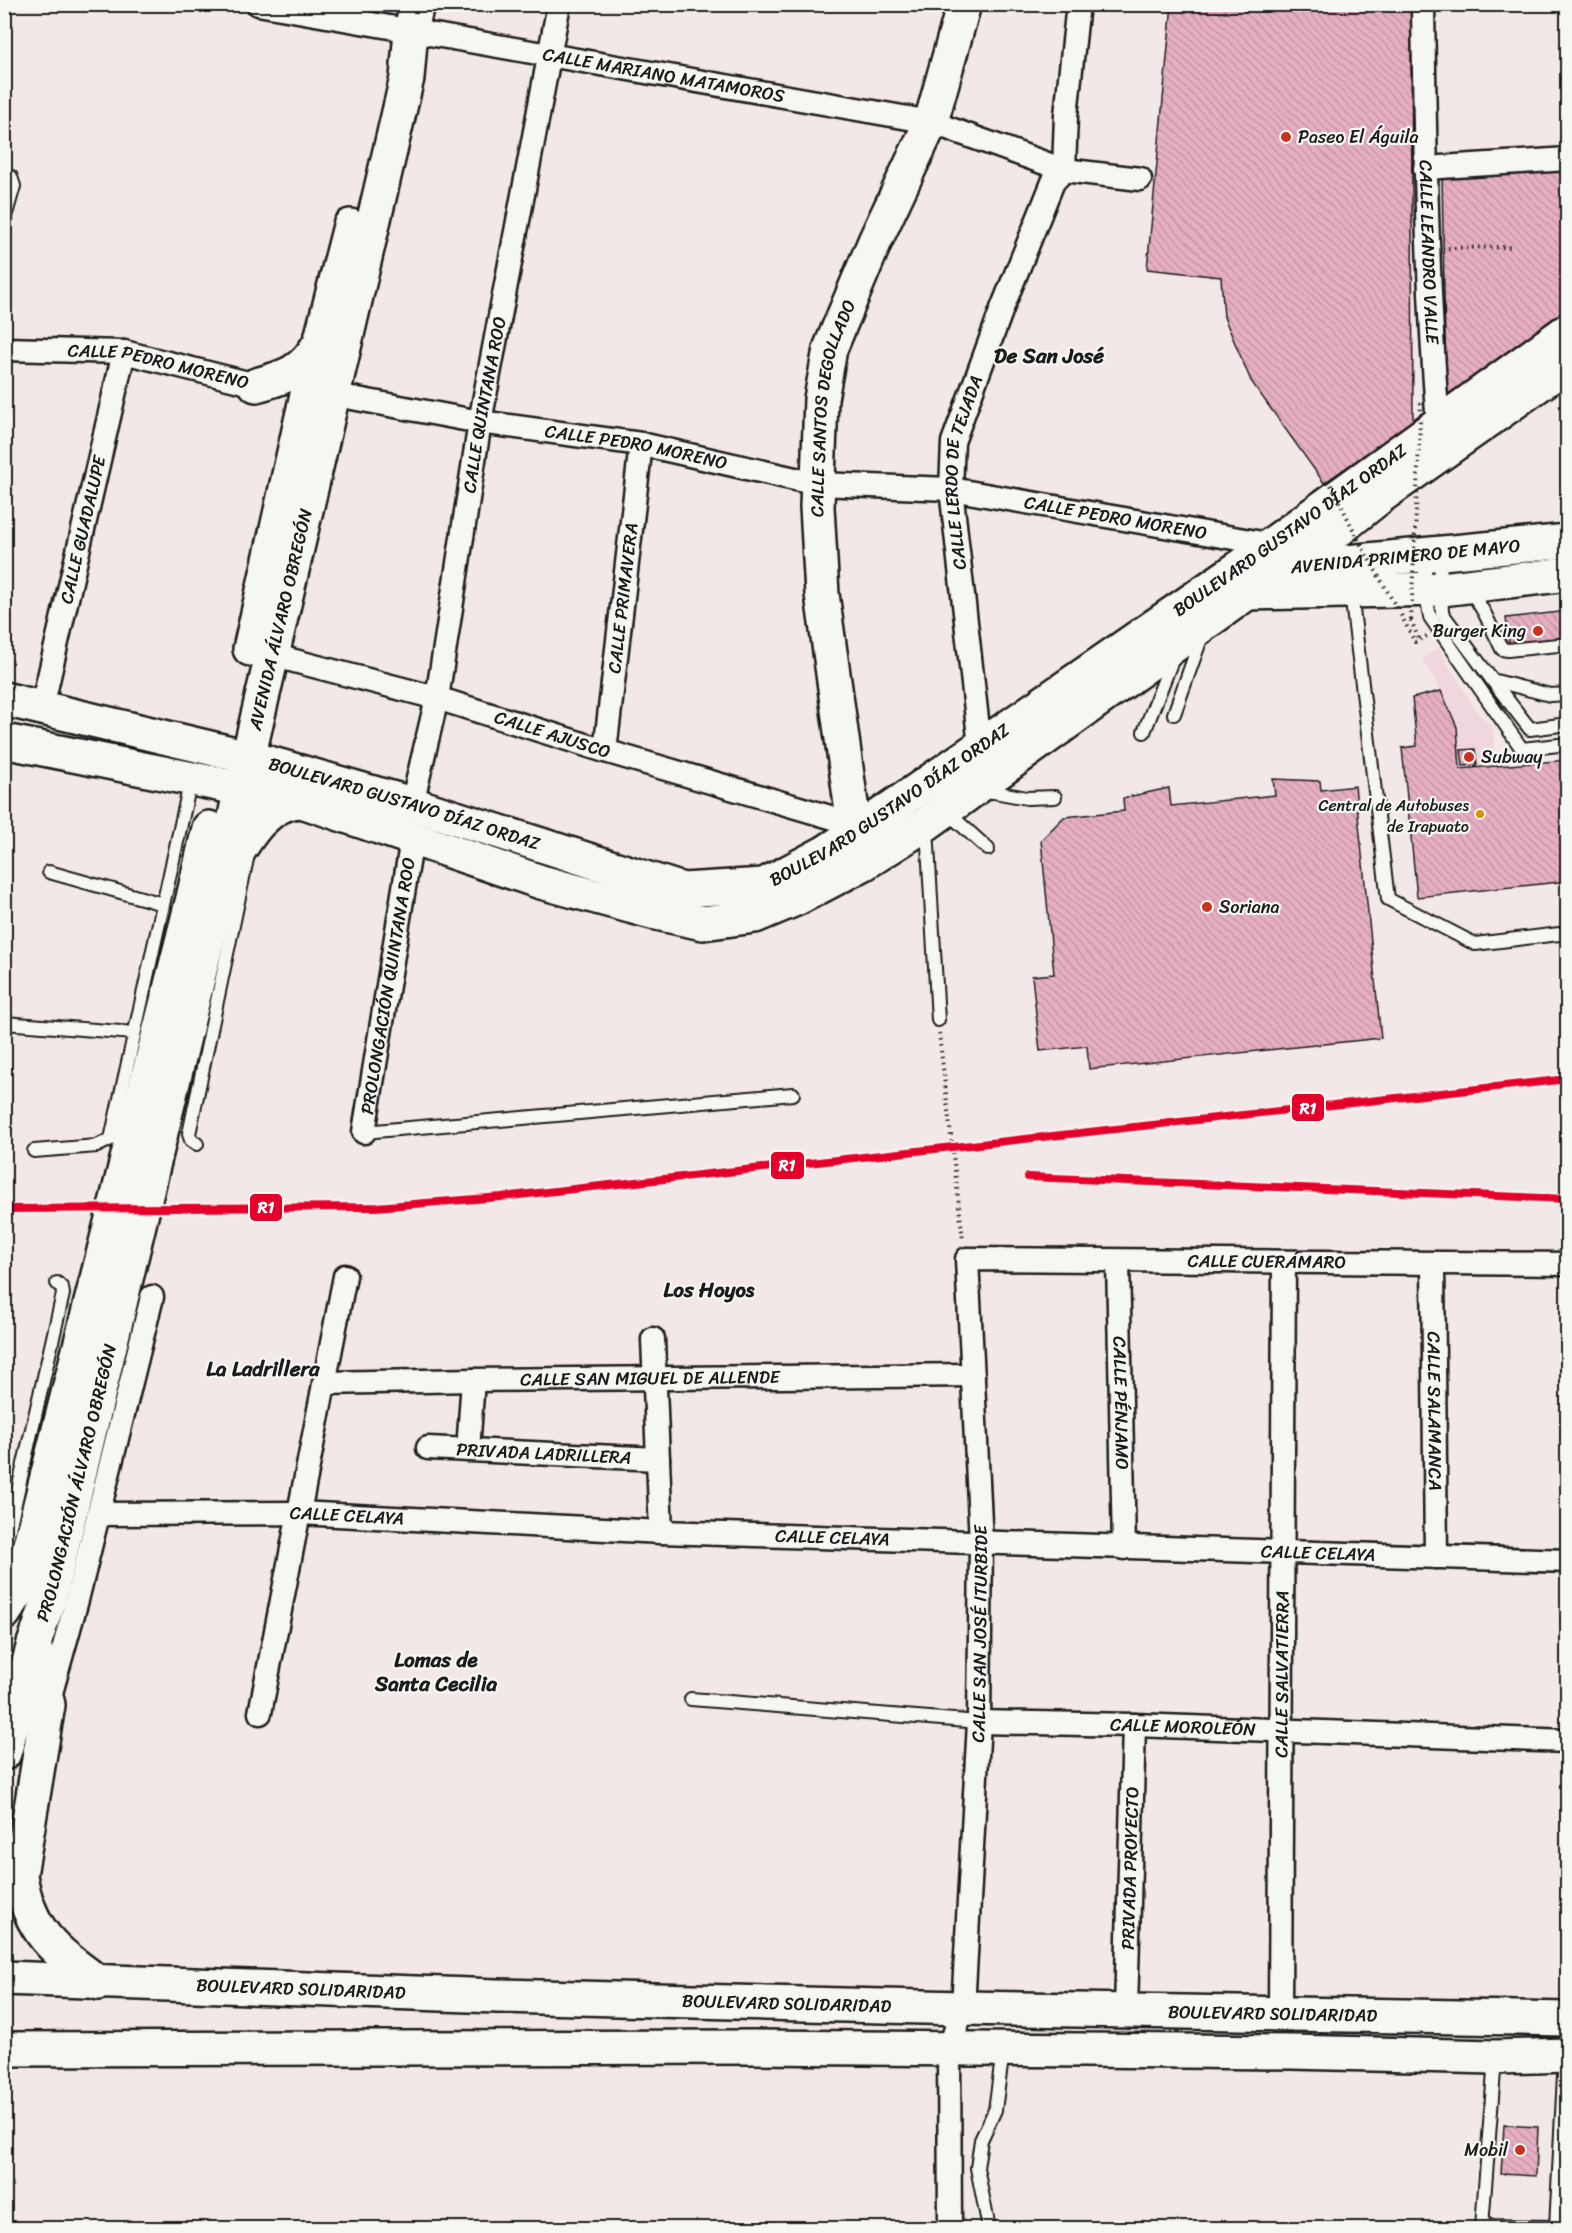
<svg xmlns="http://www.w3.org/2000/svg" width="1572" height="2233" viewBox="0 0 1572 2233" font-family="Sriracha,sans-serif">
<defs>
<pattern id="building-back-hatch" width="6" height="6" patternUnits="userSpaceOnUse" patternTransform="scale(1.5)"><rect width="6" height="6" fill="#e6aec2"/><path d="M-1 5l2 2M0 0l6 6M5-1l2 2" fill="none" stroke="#c595a6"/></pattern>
</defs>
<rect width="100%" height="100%" fill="#f3e8e8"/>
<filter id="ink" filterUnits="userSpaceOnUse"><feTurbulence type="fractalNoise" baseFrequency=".0167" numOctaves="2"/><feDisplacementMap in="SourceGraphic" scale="12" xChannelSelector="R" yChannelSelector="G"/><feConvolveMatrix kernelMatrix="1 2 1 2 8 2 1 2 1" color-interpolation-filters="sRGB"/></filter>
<g filter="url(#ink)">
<path fill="#efd7dd" d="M1438 647 1478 713 1493 729 1494 766 1460 769 1457 727 1441 691 1422 660Z"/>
<path fill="url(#building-back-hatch)" stroke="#1c1c1c" stroke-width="1.5" d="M1172 4H1411L1413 421 1324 483 1251 381 1224 317 1221 277 1147 269Z
M1568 167V316L1446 403 1442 175Z
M1568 611V644L1510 650 1506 618Z
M1441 691 1457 727 1460 769 1568 760V881L1417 897 1402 748 1417 746 1412 698Z
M1475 749 1477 765 1463 766 1461 750Z
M1273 779 1320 781 1321 790 1355 786 1381 1038 1089 1069 1087 1046 1040 1051 1032 976 1054 974 1041 840 1064 817 1124 811 1123 798 1169 788 1171 806 1275 795Z
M1504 2125 1538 2127 1536 2176 1501 2174Z"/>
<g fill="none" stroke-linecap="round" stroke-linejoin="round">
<g stroke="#1c1c1c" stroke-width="16">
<path id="lane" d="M4 176 11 177 14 186 4 221
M1440 553 1442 613 1492 680 1550 695 1568 694
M1425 555V590L1430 617 1522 749 1568 744
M1469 587 1485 614 1502 649 1508 650 1568 644
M1351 593 1388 899 1475 944 1568 933
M1492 680 1530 729 1568 724
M1174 714 1203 633
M1144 732 1174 655
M983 790 1027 798 1055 797
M946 811 988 849
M927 828 938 1020
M49 872 163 904
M4 1023 134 1033
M364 1132 793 1094
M197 1144 191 1140 189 1134 247 859
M34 1151 97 1146 111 1139 191 779
M4 1551 63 1294 62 1288 57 1283
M691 1699 979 1722
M1495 2059 1482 2226 1556 2227 1565 2057
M989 2228 977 2168 981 2140 995 2110 1003 2051"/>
</g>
<g stroke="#1c1c1c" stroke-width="27">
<g id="street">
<path id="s1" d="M258 4 931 122 1064 170 1140 179"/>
<path id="s2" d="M1423 4C1425 145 1427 285 1438 425"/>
<path d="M1425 168 1568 159"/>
<path id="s3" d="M4 349 124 352 256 385 270 386"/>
<path id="s4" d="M320 392 480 422 641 444 817 484 951 489 1268 544"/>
<path id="s5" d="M260 652 437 698 605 751 854 824"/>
<path id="s6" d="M42 707 124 352"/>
<path id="s7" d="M605 751 641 444"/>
<path id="s8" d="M983 757 980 746 951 489 953 442 1003 306 1053 182 1064 170 1066 115 1078 4"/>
<path id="s9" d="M412 804 437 698 480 422 559 4"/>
<path id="s10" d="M364 1132 412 839"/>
<path id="s11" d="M1118 1261 1124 1548"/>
<path id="s12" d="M1433 1264 1436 1557"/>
<path d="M653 1339 661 1532"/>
<path id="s13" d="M324 1383 473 1380 973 1375"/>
<path id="s14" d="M428 1448 658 1459"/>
<path d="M468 1450 473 1380"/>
<path id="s15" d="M98 1514 299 1513 661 1532 1568 1561"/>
<path d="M49 1700 77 1600 152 1297"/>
<path d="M260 1713 345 1276"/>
<path id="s16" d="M979 1722 1134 1725 1568 1741"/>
<path id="s17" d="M1126 2010 1134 1725"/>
<path id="s18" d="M1280 2013 1284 1262"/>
<path id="s19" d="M950 2228 949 2049 963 2008 979 1722 981 1542 967 1259 1568 1264"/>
</g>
</g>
<g stroke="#1c1c1c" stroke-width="38">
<g id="secondary">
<path d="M256 385C286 377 303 372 319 344"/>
<path id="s20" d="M1274 567 1284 568 1568 541"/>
<path d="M1247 593 1442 589 1568 574"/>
<path d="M250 649 308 390 350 226"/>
<path id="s21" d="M855 833 822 594 817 507 821 399 830 349 875 241 931 122 964 4"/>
<path d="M4 1613 18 1592 193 898 209 828"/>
<path id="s22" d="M4 1753 34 1644 50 1596 222 878 241 788 407 78 411 30 417 4"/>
</g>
</g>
<g stroke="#1c1c1c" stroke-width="38">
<g id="primary">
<path id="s23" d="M4 699 248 757 412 804 683 890 764 885 826 852 855 833 1243 565 1568 330"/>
<path d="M4 741 302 801 541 882 652 912 703 923 755 916 798 898 863 864 926 824 1247 593 1336 532 1381 496 1568 364"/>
<path d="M222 878C240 850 262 801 302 801"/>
</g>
</g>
<g stroke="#1c1c1c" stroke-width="38">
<g id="highway">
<path d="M34 1644 48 1705 20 1875C29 1932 54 1950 99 1983"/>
<path id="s24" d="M4 1978 497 1996 963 2008 1568 2019"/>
<path d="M4 2049 754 2047 1291 2052 1495 2057 1568 2055"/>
</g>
</g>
<path stroke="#1c1c1c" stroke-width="4" stroke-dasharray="1.5 4.5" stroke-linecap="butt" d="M1448 248 1511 247
M1401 615 1415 642 1427 636
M1411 620 1419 640
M939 1033 963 1240"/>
<use href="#lane" stroke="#f6f6f2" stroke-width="12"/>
<use href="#street" stroke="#f6f6f2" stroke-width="22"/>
<use href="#secondary" stroke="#f6f6f2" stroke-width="33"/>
<use href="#primary" stroke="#f6f6f2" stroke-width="33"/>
<use href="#highway" stroke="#f6f6f2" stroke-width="33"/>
<path stroke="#1c1c1c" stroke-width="4" stroke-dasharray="1.5 4.5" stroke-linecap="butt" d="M1331 485 1361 545 1399 612
M1411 620 1421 401"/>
<g stroke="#f6f6f2" stroke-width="12">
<path id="rail-1" d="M1028 1177 1568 1199
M4 1209 376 1207 501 1197 1568 1079"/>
</g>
<use href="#rail-1" stroke="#e4002b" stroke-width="8"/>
</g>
</g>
<g fill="#c8321e" stroke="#f6f6f2" stroke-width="2">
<circle cx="1286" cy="137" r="6"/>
<circle cx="1538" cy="631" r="6"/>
<circle cx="1469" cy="757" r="6"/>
<circle cx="1207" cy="907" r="6"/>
<circle cx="1520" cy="2150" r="6"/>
</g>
<circle fill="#d69104" stroke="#f6f6f2" stroke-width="2" cx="1480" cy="814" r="5"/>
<g text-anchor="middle" stroke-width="4.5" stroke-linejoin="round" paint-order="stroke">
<g font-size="16" fill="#1c1c1c" stroke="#f6f6f2" text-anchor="end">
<text x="1469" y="811">Central de Autobuses<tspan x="1469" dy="21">de Irapuato</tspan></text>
</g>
<g font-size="18" fill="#1c1c1c" stroke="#f6f6f2">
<text dy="6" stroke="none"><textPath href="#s1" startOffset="412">CALLE MARIANO MATAMOROS</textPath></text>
<text dy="6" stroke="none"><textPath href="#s2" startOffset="248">CALLE LEANDRO VALLE</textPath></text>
<text dy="6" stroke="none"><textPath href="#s3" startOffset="156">CALLE PEDRO MORENO</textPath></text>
<text dy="6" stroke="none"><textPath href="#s9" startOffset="406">CALLE QUINTANA ROO</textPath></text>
<text dy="6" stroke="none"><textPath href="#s21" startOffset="429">CALLE SANTOS DEGOLLADO</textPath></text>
<text dy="6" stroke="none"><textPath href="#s4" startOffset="321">CALLE PEDRO MORENO</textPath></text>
<text dy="6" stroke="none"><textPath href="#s8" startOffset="288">CALLE LERDO DE TEJADA</textPath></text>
<text dy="6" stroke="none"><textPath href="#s4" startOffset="807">CALLE PEDRO MORENO</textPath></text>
<text dy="6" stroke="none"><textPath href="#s6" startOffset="182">CALLE GUADALUPE</textPath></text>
<text dy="6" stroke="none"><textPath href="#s23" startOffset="1422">BOULEVARD GUSTAVO DÍAZ ORDAZ</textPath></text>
<text dy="6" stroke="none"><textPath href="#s20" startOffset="132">AVENIDA PRIMERO DE MAYO</textPath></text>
<text dy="6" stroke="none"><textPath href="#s7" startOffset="154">CALLE PRIMAVERA</textPath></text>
<text dy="6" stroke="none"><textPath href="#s22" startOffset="1167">AVENIDA ÁLVARO OBREGÓN</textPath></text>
<text dy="6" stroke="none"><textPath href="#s5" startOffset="304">CALLE AJUSCO</textPath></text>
<text dy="6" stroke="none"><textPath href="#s23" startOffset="414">BOULEVARD GUSTAVO DÍAZ ORDAZ</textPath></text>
<text dy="6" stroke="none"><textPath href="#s23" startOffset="936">BOULEVARD GUSTAVO DÍAZ ORDAZ</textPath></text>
<text dy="6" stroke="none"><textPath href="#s10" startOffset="148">PROLONGACIÓN QUINTANA ROO</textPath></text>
<text dy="6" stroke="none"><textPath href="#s19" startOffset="1272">CALLE CUERÁMARO</textPath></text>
<text dy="6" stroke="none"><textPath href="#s13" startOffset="326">CALLE SAN MIGUEL DE ALLENDE</textPath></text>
<text dy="6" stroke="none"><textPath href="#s11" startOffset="142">CALLE PÉNJAMO</textPath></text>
<text dy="6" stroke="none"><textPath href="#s12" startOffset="147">CALLE SALAMANCA</textPath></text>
<text dy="6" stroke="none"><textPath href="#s14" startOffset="116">PRIVADA LADRILLERA</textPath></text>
<text dy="6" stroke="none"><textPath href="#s22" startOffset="280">PROLONGACIÓN ÁLVARO OBREGÓN</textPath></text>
<text dy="6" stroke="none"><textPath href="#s15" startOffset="249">CALLE CELAYA</textPath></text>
<text dy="6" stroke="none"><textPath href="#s15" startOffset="735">CALLE CELAYA</textPath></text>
<text dy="6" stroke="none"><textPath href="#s15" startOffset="1221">CALLE CELAYA</textPath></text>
<text dy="6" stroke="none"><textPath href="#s19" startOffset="597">CALLE SAN JOSÉ ITURBIDE</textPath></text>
<text dy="6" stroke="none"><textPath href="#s18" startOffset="339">CALLE SALVATIERRA</textPath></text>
<text dy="6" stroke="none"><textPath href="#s16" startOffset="204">CALLE MOROLEÓN</textPath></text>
<text dy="6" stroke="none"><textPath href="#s17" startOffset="142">PRIVADA PROYECTO</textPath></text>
<text dy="6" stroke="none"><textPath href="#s24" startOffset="297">BOULEVARD SOLIDARIDAD</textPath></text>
<text dy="6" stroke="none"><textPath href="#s24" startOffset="783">BOULEVARD SOLIDARIDAD</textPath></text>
<text dy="6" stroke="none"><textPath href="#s24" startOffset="1269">BOULEVARD SOLIDARIDAD</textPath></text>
</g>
<g font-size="18" fill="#1c1c1c" stroke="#f6f6f2" text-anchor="start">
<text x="1298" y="143">Paseo El Águila</text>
<text x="1526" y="637" text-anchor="end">Burger King</text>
<text x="1481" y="763">Subway</text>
<text x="1219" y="913">Soriana</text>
<text x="1508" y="2156" text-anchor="end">Mobil</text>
</g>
<g font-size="21" font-weight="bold" fill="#1c1c1c" stroke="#f6f6f2">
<text x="1049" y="363">De San José</text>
<text x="709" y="1297">Los Hoyos</text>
<text x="263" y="1376">La Ladrillera</text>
<text x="436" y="1667">Lomas de<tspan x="436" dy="24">Santa Cecilia</tspan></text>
</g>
</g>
<g stroke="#f6f6f2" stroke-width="2">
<rect x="1291" y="1093" width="34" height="29" rx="6" fill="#e4002b"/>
<rect x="770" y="1151" width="35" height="29" rx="6" fill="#e4002b"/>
<rect x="249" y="1193" width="34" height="29" rx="6" fill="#e4002b"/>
</g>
<g font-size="16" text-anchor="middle" font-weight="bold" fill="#fff">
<text x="1308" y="1114">R1</text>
<text x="787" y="1171">R1</text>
<text x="266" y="1213">R1</text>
</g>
<rect width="1572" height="2233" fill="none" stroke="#f6f6f2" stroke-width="24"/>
<rect x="12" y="12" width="1548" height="2209" fill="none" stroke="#1c1c1c" stroke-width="2" filter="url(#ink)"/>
</svg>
